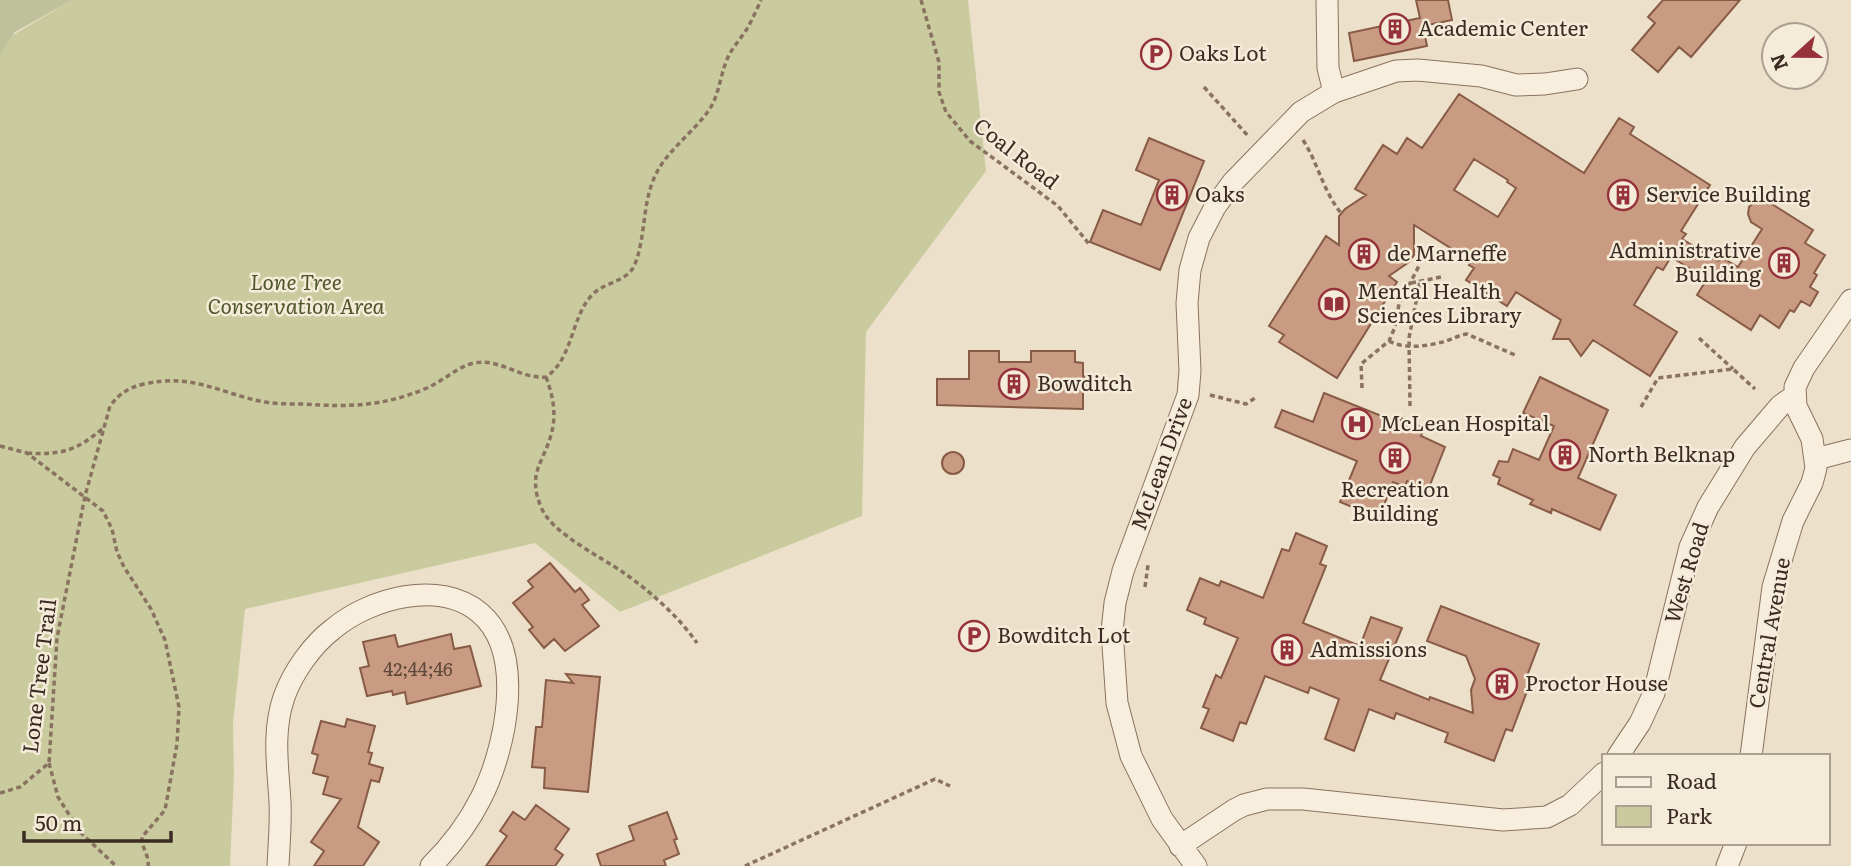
<svg xmlns="http://www.w3.org/2000/svg" width="1851" height="866" viewBox="0 0 1851 866" font-family="Literata,serif">
<rect width="100%" height="100%" fill="#ede0ca"/>
<path fill="#c9cb9e" d="M72 0H968L986 171 866 332 862 516 620 612 535 543 245 609 233 724 234 775 230 866H0V36L13 35Z"/>
<path fill="#bfc19c" d="M0 0H72L15 32 0 54Z"/>
<path fill="#c99b82" stroke="#875b46" stroke-width="2" fill-rule="evenodd" d="M1416 0H1448L1452 20 1423 26 1427 46 1354 61 1349 33 1420 18Z
M1663 0H1740L1691 57 1679 47 1658 72 1632 50 1655 23 1648 17Z
M1459 94 1584 173 1619 118 1634 127 1630 134 1710 185 1681 231 1686 234 1682 239 1718 261 1721 257 1738 267 1762 229 1751 222 1748 214 1749 207 1755 201 1764 199 1813 230 1805 243 1825 255 1814 273 1817 275 1810 287 1818 292 1810 306 1801 301 1794 312 1790 310 1779 328 1760 315 1751 330 1697 295 1707 279 1671 257 1663 270 1657 267 1634 305 1677 332 1650 376 1593 340 1581 356 1569 339H1553L1561 320 1516 292 1507 306 1466 280 1474 268 1469 265 1471 261 1414 225V255L1409 262 1389 276 1397 282 1337 378 1279 342 1284 335 1269 326 1326 236 1339 245V216L1345 209 1366 195 1355 189 1383 145 1397 154 1407 138 1422 148ZM1474 159 1508 180 1507 182 1516 188 1498 217 1454 190Z
M1149 138 1204 161 1160 270 1090 242 1103 210 1141 225 1159 180 1136 170Z
M969 351H999V362H1031V351H1075V362L1083 363V376L1101 384 1083 392V409L937 405V379H969Z
M1540 377 1608 410 1578 478 1616 495 1600 530 1552 509 1551 513 1530 504 1533 500 1498 484 1500 478 1493 475 1499 461 1508 462 1513 449 1539 460 1554 426 1523 413Z
M1324 393 1399 423 1401 418 1424 428 1421 436 1445 447 1428 490 1407 481 1405 487 1393 482 1379 518 1340 502 1357 461 1275 427 1282 410 1313 422Z
M942 463a11 11 0 1 1 22 0a11 11 0 1 1-22 0Z
M1296 533 1327 546 1320 564 1326 566 1303 623 1360 646 1371 617 1402 628 1380 680 1429 700 1430 697 1473 713 1471 690 1475 679 1466 656 1427 641 1441 606 1539 644 1527 676 1532 678 1512 731 1506 729 1494 761 1445 742 1448 733 1396 713 1394 719 1369 709 1354 751 1325 739 1339 699 1310 687 1308 693 1265 676 1246 724 1240 722 1233 741 1201 728 1209 709 1203 707 1216 675 1221 678 1238 638 1204 624 1206 618 1187 610 1200 578 1219 586 1221 581 1263 598 1282 549 1289 551Z
M550 563 575 592 580 588 589 600 582 605 599 626 565 651 554 639 544 648 529 630 533 627 513 603 533 587 528 581Z
M451 634 454 649 470 646 481 686 407 704 405 692 393 695 392 691 367 696 360 668 369 666 363 642 395 635 398 647Z
M566 674 600 677 588 792 544 788 545 768 532 767 536 727H542L546 680 573 683Z
M347 719 375 726 368 752 372 753 369 764 383 768 379 782 371 780 358 827 379 842 363 866H314L324 851 311 842 341 799 323 794 328 777 313 773 318 755 312 753 321 721 345 727Z
M536 805 569 829 555 849 563 855 555 866H486L507 836 500 831 513 812 525 820Z
M667 812 677 839 674 840 679 854 664 860 666 866H601L597 854 634 840 629 826Z"/>
<g fill="none" stroke-linecap="round" stroke-linejoin="round">
<g stroke="#89725f" stroke-width="23">
<path id="street" d="M1327 0 1328 68 1334 92
M1816 459 1851 450
M1618 756 1640 723 1654 693 1690 547 1708 507 1745 447 1780 406 1794 396
M1751 756 1773 587 1793 521 1812 483 1816 468 1812 439 1796 406 1795 387 1804 368 1851 300
M1180 846 1234 810 1244 805 1267 799H1303L1503 820 1547 817 1570 805 1604 773
M278 866C279 845 281 824 280 802 278 767 272 732 284 697 293 672 312 645 333 629 370 598 440 579 480 613 527 653 505 751 481 798 468 824 451 846 431 866
M1196 866 1162 819 1131 756 1117 703 1112 631 1115 603 1123 571 1188 395 1190 371 1187 303 1190 270 1199 238 1215 207 1233 182 1301 112 1334 92 1396 71 1418 70 1481 76 1516 85 1545 84 1577 79
M1727 866 1736 843"/>
</g>
<path stroke="#89725f" stroke-width="3.5" stroke-dasharray="5 3.5" stroke-linecap="butt" d="M921 0 939 62V92L946 112 970 141 1058 206 1089 244
M1204 87 1249 137
M1303 140C1318 163 1323 191 1341 213
M1411 283 1441 277
M1699 338 1733 369
M1389 341C1406 350 1428 346 1446 341 1453 339 1459 335 1467 334L1515 355
M546 377C553 396 557 415 551 435 543 464 527 473 541 507 551 533 600 556 624 573 651 592 678 616 697 643
M1362 388 1361 364 1389 341 1395 327 1399 304 1420 264
M1210 395 1246 404 1255 398
M1410 406 1409 338 1420 281
M1641 407 1658 378 1733 369 1755 389
M0 446 27 453 103 511 112 529 117 552 124 567 151 609 165 640 179 707 177 744 165 810 142 837C141 848 150 856 148 866
M27 453C61 455 76 451 102 429
M1145 587 1148 565
M49 763 58 797 80 832 116 866
M0 793 20 787 49 763 57 638 85 496 110 406C120 393 128 388 144 384 193 373 219 393 264 402 276 404 289 404 301 404 350 407 381 407 427 388 443 381 457 367 474 363 500 358 520 379 546 377 573 359 571 317 592 295 605 281 627 283 635 264 646 236 642 204 655 176 667 150 693 133 709 110 720 94 720 73 729 55 734 46 741 38 747 29 752 20 757 9 761 0
M745 866 935 779 950 786"/>
<use href="#street" stroke="#f8eedd" stroke-width="21"/>
</g>
<defs>
<g id="building-ring" transform="scale(1.575)"><circle r="9.5" fill="#f5ebd9" stroke="#95323a" stroke-width="1.5"/><path d="M-4-6H4V6H1V3H-1V6H-4ZM-2.5-4.3h1.7v1.8h-1.7ZM.8-4.3h1.7v1.8H.8ZM-2.5-1h1.7V.8h-1.7ZM.8-1h1.7V.8H.8Z" fill="#95323a"/></g>
<g id="parking-ring" transform="scale(1.575)"><circle r="9.5" fill="#f5ebd9" stroke="#95323a" stroke-width="1.5"/><path d="M-3.5-5.5H1a3.5 3.5 0 0 1 0 7H-1V5.5H-3.5ZM-1-3.4V-.6H.8a1.4 1.4 0 0 0 0-2.8Z" fill="#95323a"/></g>
<g id="library-ring" transform="scale(1.575)"><circle r="9.5" fill="#f5ebd9" stroke="#95323a" stroke-width="1.5"/><path d="M-6-4Q-3-5.5-.7-3.5V5Q-3 3-6 4ZM6-4Q3-5.5 .7-3.5V5Q3 3 6 4Z" fill="#95323a"/></g>
<g id="hospital-ring" transform="scale(1.575)"><circle r="9.5" fill="#f5ebd9" stroke="#95323a" stroke-width="1.5"/><path d="M-5-5h3v3.5h4V-5h3V5h-3V1.5h-4V5h-3Z" fill="#95323a"/></g>
</defs>
<g fill-rule="evenodd">
<use href="#building-ring" x="1395" y="29"/>
<use href="#parking-ring" x="1156" y="54"/>
<use href="#building-ring" x="1172" y="195"/>
<use href="#building-ring" x="1623" y="195"/>
<use href="#building-ring" x="1364" y="254"/>
<use href="#building-ring" x="1784" y="263"/>
<use href="#library-ring" x="1334" y="304"/>
<use href="#building-ring" x="1014" y="384"/>
<use href="#hospital-ring" x="1357" y="424"/>
<use href="#building-ring" x="1565" y="455"/>
<use href="#building-ring" x="1395" y="458"/>
<use href="#parking-ring" x="974" y="636"/>
<use href="#building-ring" x="1287" y="650"/>
<use href="#building-ring" x="1502" y="684"/>
</g>
<g text-anchor="middle" stroke-width="5" stroke-linejoin="round" paint-order="stroke">
<g font-size="18" fill="#5e483a">
<text x="418" y="676">42;44;46</text>
</g>
<g font-size="21" fill="#3a2c22" stroke="#f5ebd9" text-anchor="start">
<text x="1418" y="36">Academic Center</text>
<text x="1179" y="61">Oaks Lot</text>
<text x="1195" y="202">Oaks</text>
<text x="1646" y="202">Service Building</text>
<text x="1761" y="258" text-anchor="end">Administrative<tspan x="1761" dy="24">Building</tspan></text>
<text x="1387" y="261">de Marneffe</text>
<text x="1357" y="299">Mental Health<tspan x="1357" dy="24">Sciences Library</tspan></text>
<text x="1037" y="391">Bowditch</text>
<text x="1380" y="431">McLean Hospital</text>
<text x="1588" y="462">North Belknap</text>
<text x="1395" y="497" text-anchor="middle">Recreation<tspan x="1395" dy="24">Building</tspan></text>
<text x="997" y="643">Bowditch Lot</text>
<text x="1310" y="657">Admissions</text>
<text x="1525" y="691">Proctor House</text>
</g>
<g font-size="21" fill="#3a2c22" stroke="#f5ebd9">
<text transform="translate(1016 154) rotate(38)" y="7">Coal Road</text>
<text transform="translate(1162 464) rotate(-70)" y="7">McLean Drive</text>
<text transform="translate(1687 573) rotate(-73)" y="7">West Road</text>
<text transform="translate(1770 633) rotate(-80)" y="7">Central Avenue</text>
<text transform="translate(40 676) rotate(-83)" y="7">Lone Tree Trail</text>
</g>
<g font-size="21" font-style="italic" fill="#4e5629" stroke="#f5ebd9">
<text x="296" y="290">Lone Tree<tspan x="296" dy="24">Conservation Area</tspan></text>
</g>
</g>
<rect x="1602" y="754" width="228" height="91" fill="#f5ebd9" stroke="#aa9f90" stroke-width="2"/>
<rect x="1616" y="777" width="35" height="10" fill="#f8eedd" stroke="#aa9f90" stroke-width="2"/>
<text x="1666" y="789" font-size="21" fill="#3a2c22">Road</text>
<rect x="1616" y="806" width="35" height="21" fill="#c9cb9e" stroke="#aa9f90" stroke-width="2"/>
<text x="1666" y="824" font-size="21" fill="#3a2c22">Park</text>
<g transform="translate(1795 56) rotate(249)"><circle r="33" fill="#f5ebd9" stroke="#aa9f90" stroke-width="2"/>
<path d="M0-5L12 26L0 18L-12 26Z" fill="#95323a"/>
<text y="-10" font-size="19" font-weight="bold" text-anchor="middle" fill="#3a2c22">N</text>
</g>
<path d="M24 831v10h147v-10" fill="none" stroke="#3a2c22" stroke-width="3.5"/>
<text x="35" y="831" font-size="21" fill="#3a2c22" stroke="#f5ebd9" stroke-width="5" paint-order="stroke">50 m</text>
</svg>
